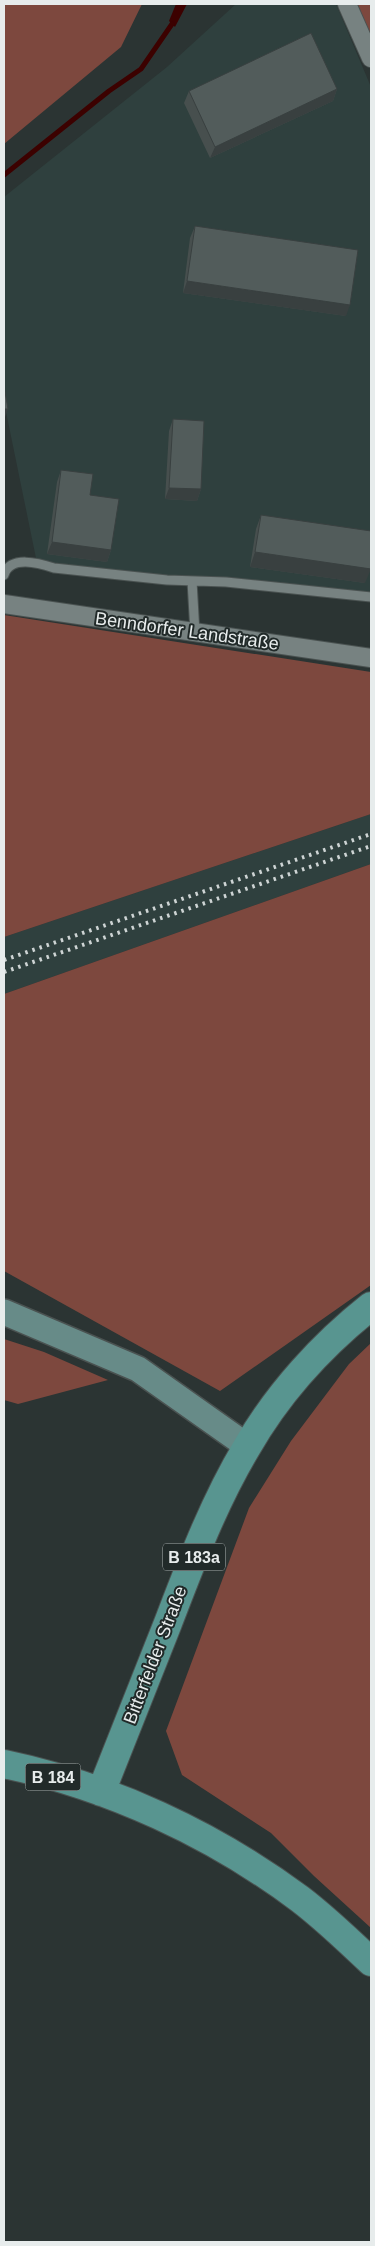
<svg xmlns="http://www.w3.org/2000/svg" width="375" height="2246" viewBox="0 0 375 2246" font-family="Arial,sans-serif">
<rect width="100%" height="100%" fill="#2b3433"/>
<path fill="#2f403e" d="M236 4H336L371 87V596L37 563 4 402V197L167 67Z
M371 814V864L4 994V937Z"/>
<path fill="#7d483e" d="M4 4H142L121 47 4 144Z
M348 4H371V56Z
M4 615 371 672V814L4 937Z
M371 864V1285L220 1391 4 1271V994Z
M4 1339 44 1352 108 1380 18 1404 4 1400Z
M371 1343V1928L314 1876 271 1833 182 1775 166 1731 249 1508 291 1441 349 1364Z"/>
<path fill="#3c0100" d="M176 4H187L175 27 169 21Z"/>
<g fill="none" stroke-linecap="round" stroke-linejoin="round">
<path stroke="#3c0100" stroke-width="5" d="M4 175 109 91 141 69 172 24"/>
<g stroke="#4a5251" stroke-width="11">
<path id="lane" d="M4 575C10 555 39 563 54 568L167 580 226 582 371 597
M192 581 195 633"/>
</g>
<g stroke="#4a5251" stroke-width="20">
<path id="street" d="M347 4 371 58
M4 604 371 658"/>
</g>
<g stroke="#4a5251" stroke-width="28">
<path id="secondary" d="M4 1312 138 1369 247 1446"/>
</g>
<g stroke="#4a5251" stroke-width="30">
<path id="primary" d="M4 1764C109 1786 213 1834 300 1899 325 1918 348 1940 371 1962
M101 1792C123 1736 146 1679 168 1623 191 1563 214 1502 247 1447 278 1393 323 1344 371 1306"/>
</g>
<use href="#lane" stroke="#778281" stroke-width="9"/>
<use href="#street" stroke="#778281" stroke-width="18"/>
<use href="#secondary" stroke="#678b88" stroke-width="25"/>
<use href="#primary" stroke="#589590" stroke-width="28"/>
<path stroke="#ced4d4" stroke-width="4" stroke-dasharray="2.5 5" stroke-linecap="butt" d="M4 960 371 834
M4 972 371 846"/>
</g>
<path fill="#474f4e" d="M337 89 333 101 210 158 184 103 189 91Z
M195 226 346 316 183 293 190 238Z
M173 419 201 489 197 501 165 499 169 431Z
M61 470 90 495 111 550 107 562 47 554 57 482Z
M261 515 365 583 250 567 256 529Z"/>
<path fill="#394040" d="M337 89 333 101 210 158 215 147Z
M187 281 350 305 346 316 183 293Z
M4 409H8L4 420Z
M169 488 201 489 197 501 165 499Z
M52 542 111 550 107 562 47 554Z
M255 552 371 569 365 583 250 567Z"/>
<path fill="#525c5b" stroke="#394040" d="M311 33 337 89 215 147 189 91Z
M195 226 358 250 350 305 187 281Z
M4 386 8 409H4Z
M173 419 204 421 201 489 169 488Z
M61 470 93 474 90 495 119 499 111 550 52 542Z
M261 515 371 531V569L255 552Z"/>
<g text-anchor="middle" stroke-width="4" stroke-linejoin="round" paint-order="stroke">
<g fill="#212a29" stroke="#acb2b2" stroke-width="1">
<rect x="163" y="1543.5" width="62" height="27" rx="4"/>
<rect x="25.5" y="1763.5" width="55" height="27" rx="4"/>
</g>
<g font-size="16" font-weight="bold" fill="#e7ecec">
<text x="194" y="1563">B 183a</text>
<text x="53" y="1783">B 184</text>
</g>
<g font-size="18" fill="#e7ecec" stroke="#212a29">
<text transform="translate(187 631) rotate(8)" y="6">Benndorfer Landstraße</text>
<text transform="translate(155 1655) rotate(-69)" y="6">Bitterfelder Straße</text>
</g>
</g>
<rect width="375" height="2246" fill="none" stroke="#e7ecec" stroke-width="10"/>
</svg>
